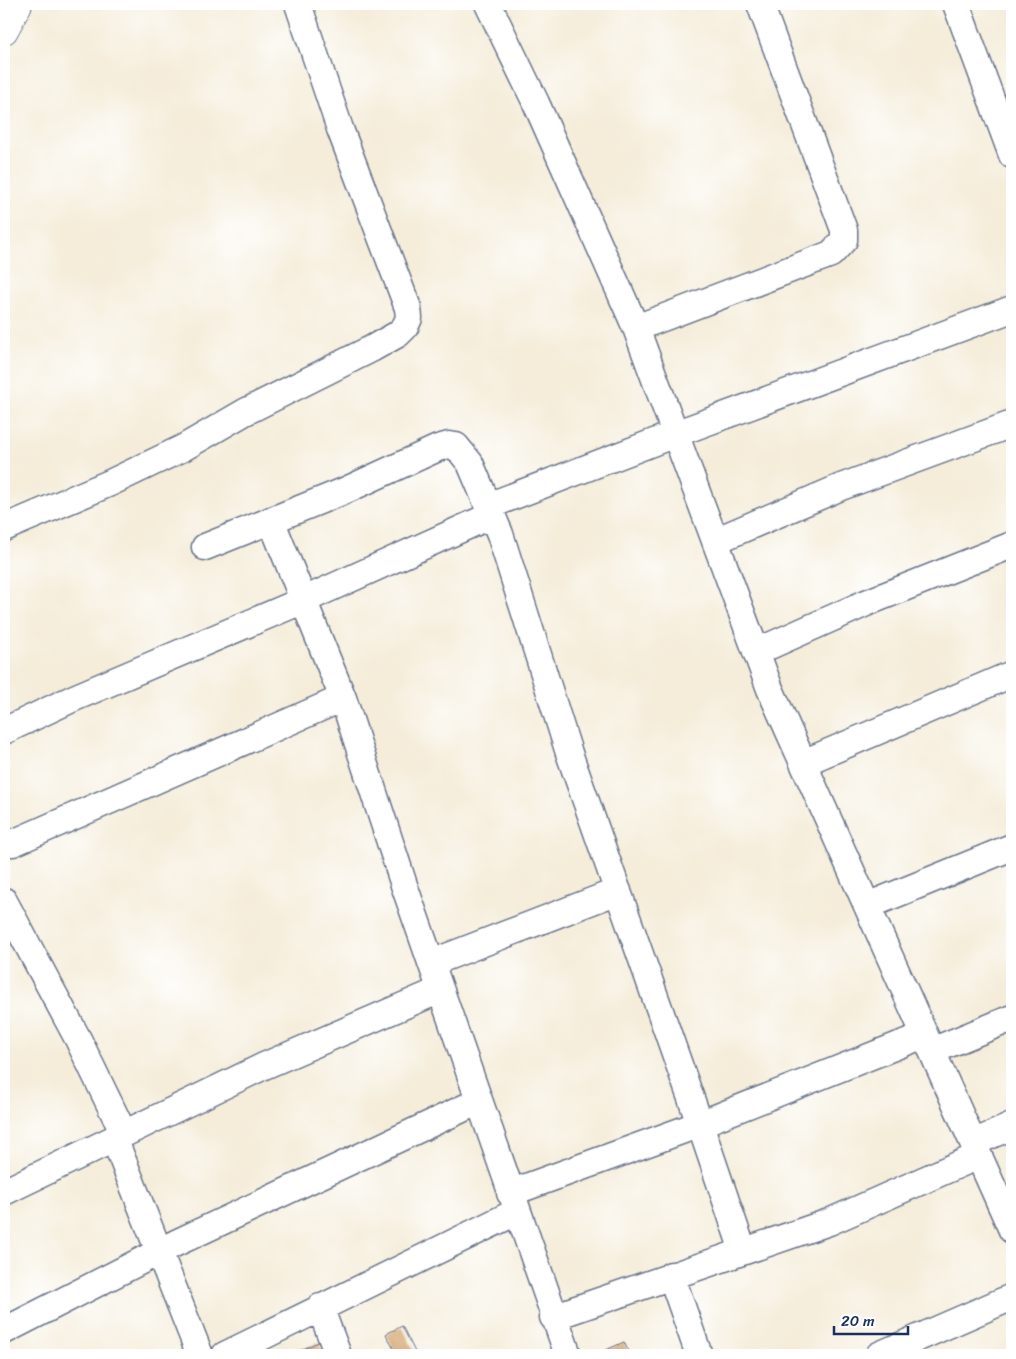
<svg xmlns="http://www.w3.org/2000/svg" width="1016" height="1359" viewBox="0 0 1016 1359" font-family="Sriracha,sans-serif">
<rect width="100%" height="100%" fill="#fff"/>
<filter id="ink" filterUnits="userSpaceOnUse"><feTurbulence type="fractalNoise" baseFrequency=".02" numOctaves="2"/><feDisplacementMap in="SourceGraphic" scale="10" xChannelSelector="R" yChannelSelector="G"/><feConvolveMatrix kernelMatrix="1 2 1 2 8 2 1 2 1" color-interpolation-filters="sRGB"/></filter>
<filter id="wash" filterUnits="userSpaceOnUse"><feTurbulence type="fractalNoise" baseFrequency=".0096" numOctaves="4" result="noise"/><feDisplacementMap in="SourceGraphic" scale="20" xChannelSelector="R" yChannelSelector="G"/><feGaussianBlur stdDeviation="1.12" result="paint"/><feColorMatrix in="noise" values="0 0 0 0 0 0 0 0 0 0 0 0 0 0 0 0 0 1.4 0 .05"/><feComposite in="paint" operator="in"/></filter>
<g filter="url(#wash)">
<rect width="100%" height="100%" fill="#f5edda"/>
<g id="blocks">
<path fill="#d09d64" d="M402 1326 416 1354 413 1355H397L386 1334Z
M318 1342 325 1355H291Z
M624 1342 630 1355H595Z"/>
</g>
</g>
<g filter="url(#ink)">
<use href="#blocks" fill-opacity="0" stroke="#677289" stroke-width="1"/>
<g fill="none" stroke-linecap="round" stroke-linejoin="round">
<g stroke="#677289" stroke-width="29">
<path id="street" d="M488 4 536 103 636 328 770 689 1012 1230
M956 4 1012 155
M636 328 831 254 844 240V230L760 4
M488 506 675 434 1012 309
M271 520 343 698 404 885 568 1355
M4 528 110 483 183 448 245 412 373 348 398 334 405 327 409 318 408 308 340 129 298 4
M715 541 841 487 1012 424
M205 547 344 491 438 448 449 445 456 446 470 463 500 534 569 753 700 1124 743 1251
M756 652 866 603 1012 545
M4 731 74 698 304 600 492 515
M803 763 1012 674
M4 841 7 843H13L343 698
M4 901 78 1039 124 1134
M867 906 1012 847
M431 963 618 891
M932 1051 1012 1018
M114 1138 200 1355
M973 1143 1012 1126
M4 1192 264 1066 440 990
M510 1193 700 1124 924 1035
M671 1275 699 1355
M320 1307 338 1355
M553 1317 829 1222 978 1156
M4 1331 176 1243 479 1101
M225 1355 516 1212
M879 1355 1012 1297"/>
</g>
<g stroke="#677289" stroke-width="30">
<path id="secondary" d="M4 30 18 4"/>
</g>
<use href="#street" stroke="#fff" stroke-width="26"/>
<use href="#secondary" stroke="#fff" stroke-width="28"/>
</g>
</g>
<rect width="1016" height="1359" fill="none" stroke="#fff" stroke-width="20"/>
<path d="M834 1326v8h74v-8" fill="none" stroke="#1b2f5e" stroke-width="2.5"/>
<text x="841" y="1326" font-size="15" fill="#1b2f5e" stroke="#ffffff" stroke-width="4" paint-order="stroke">20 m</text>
</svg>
